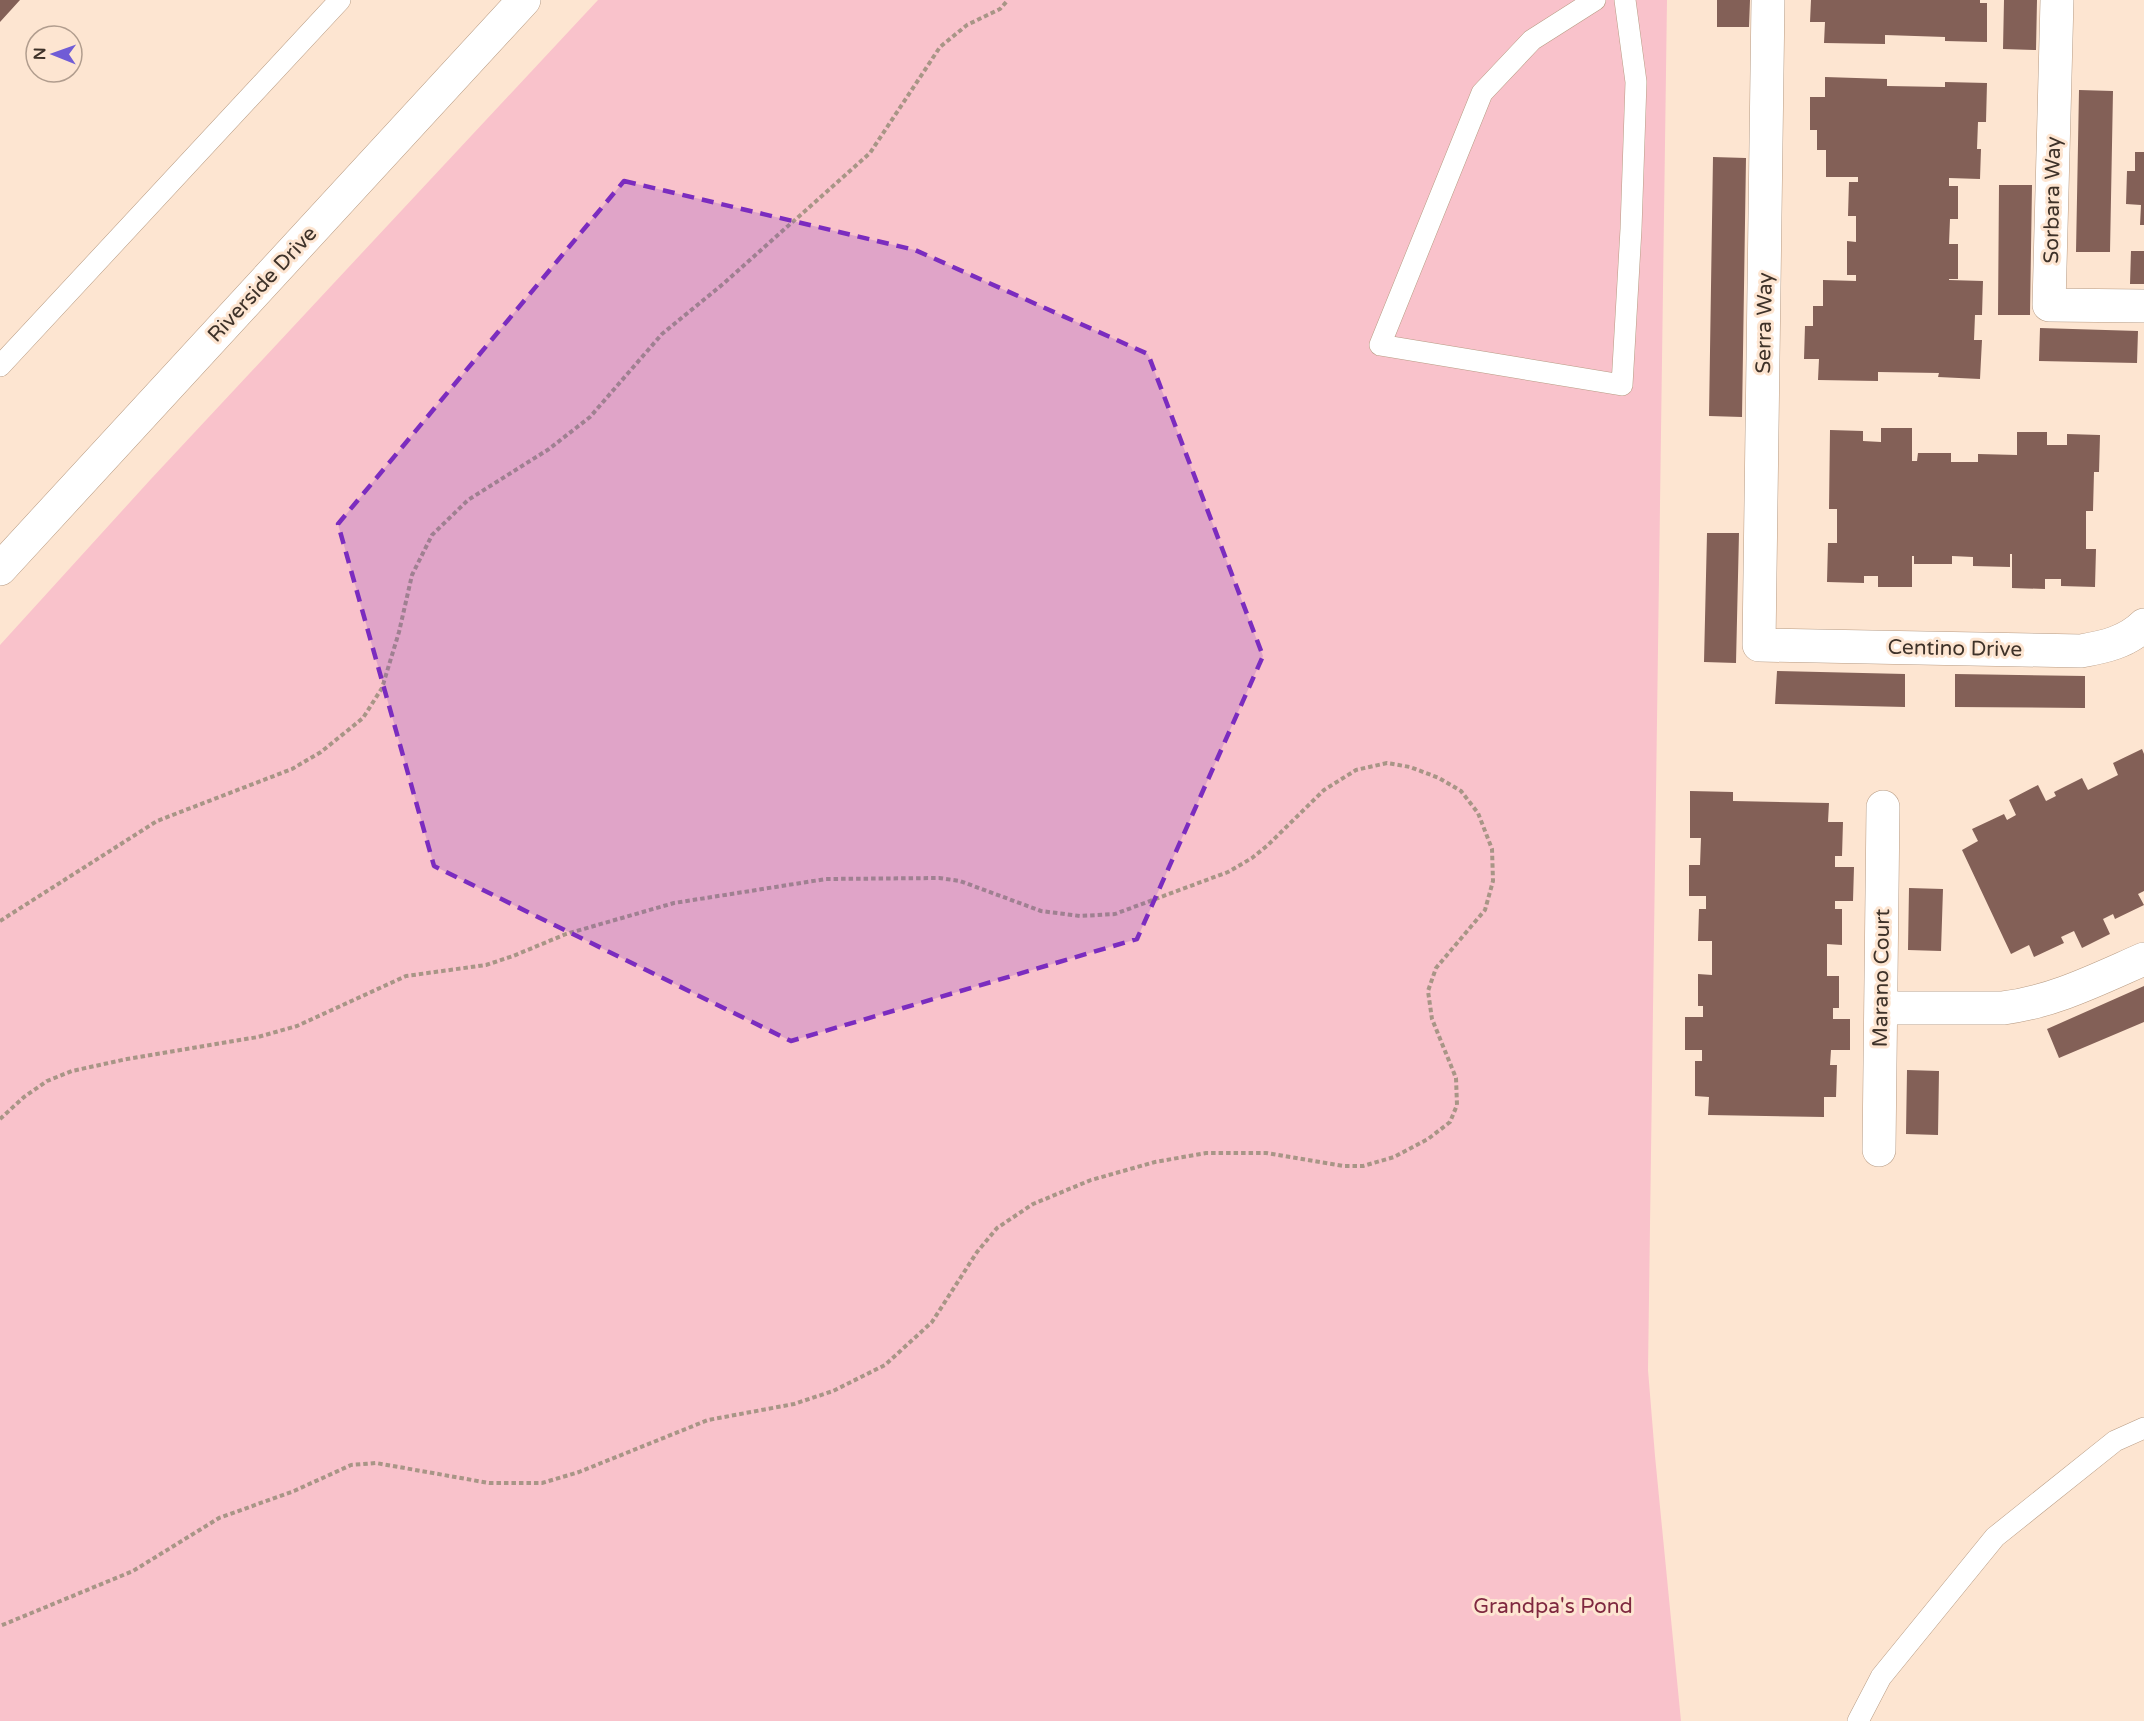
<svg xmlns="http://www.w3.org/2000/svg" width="2144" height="1721" viewBox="0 0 2144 1721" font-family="'Varela Round',sans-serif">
<rect width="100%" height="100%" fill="#fde5d1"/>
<path fill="#f9c2cb" d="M598 0H1667L1648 1370 1655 1456 1681 1721H0V645L151 479Z"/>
<path fill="#836057" d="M0 0H20L0 22Z
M1717 0H1750L1749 27H1717Z
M1811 0H1980V3H1987V42L1945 41V37L1885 35V44L1824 43 1825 22H1810Z
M2004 0H2037L2036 50 2003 49Z
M1825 77 1887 79V86L1945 87V82L1987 83 1986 122H1978L1977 149H1981L1980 179 1949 178V186H1958V219H1950L1949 244H1958V279H1949V280L1983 281 1982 315H1975L1974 340H1982L1980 379 1938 377 1939 373 1878 372V381L1818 380 1819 359H1804L1805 326H1813V306H1823V280L1856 281V275H1847V241L1856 242V216H1848L1849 182H1858V177H1826V150H1817V130H1810V97H1825Z
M2079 90 2113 91 2110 252H2076Z
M2135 152H2144V225H2140L2141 205 2126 204 2127 171H2135Z
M1713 157 1746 158 1742 417 1709 416Z
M1999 185H2032L2030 315H1998Z
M2131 251H2144V284H2130Z
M2040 328 2138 331 2137 363 2039 361Z
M1881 428H1912V461H1917L1918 453H1951V462H1978V454L2017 455V432H2047V445H2067V434L2100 435 2099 472H2094L2093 511H2086V549H2096L2095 587 2061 586V579H2045V589L2012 588V554H2010V567L1973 566V557L1952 556V564H1914V556H1912V587H1878V576H1864V583L1827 582 1828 543H1837V509H1829L1830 430 1863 431V441L1881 442Z
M1707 533H1739L1736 663 1704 662Z
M1777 671 1905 674V707L1775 704Z
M1955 674 2085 676V708L1955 707Z
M2142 749 2144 754V891L2138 894 2144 905 2115 919 2113 914 2103 919 2110 934 2082 948 2074 931 2061 937 2064 943 2034 957 2029 945 2011 954 1962 850 1978 841 1972 829 2004 814 2007 820 2016 815 2009 800 2038 785 2046 801 2056 796 2054 792 2082 778 2088 790 2118 775 2113 763Z
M1690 791 1733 792V801L1829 803 1828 822H1843L1842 856H1835V867H1854L1853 901H1835V909H1842V945L1827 944V976H1839V1008H1833V1019H1850V1050H1831L1830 1065H1837L1836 1097H1824V1117L1708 1115 1709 1097 1695 1096V1061H1702V1050H1685V1017H1703V1006H1698V974L1712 975V941H1698L1699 909H1706V896H1689V865H1700L1701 838H1690Z
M1909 888 1943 889 1941 951 1908 950Z
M2144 986V1022L2059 1058 2047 1029Z
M1907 1070 1939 1071 1938 1135 1906 1134Z"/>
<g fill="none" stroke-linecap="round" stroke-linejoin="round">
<g stroke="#b79b83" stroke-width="22">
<path id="service" d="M1595 0 1532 40 1482 93 1380 345 1622 385 1631 229 1636 82 1625 0
M0 366 340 0
M1858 1721 1881 1677 1995 1537 2115 1441 2144 1428"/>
</g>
<g stroke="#b79b83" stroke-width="34">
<path id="minor" d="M1768 0 1759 645 2081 651C2104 647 2127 642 2144 625
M2057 0 2049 305 2144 306
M1881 1008H2003C2053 1002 2098 979 2144 959
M1879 1150 1883 807"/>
</g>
<g stroke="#b79b83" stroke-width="34">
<path id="tertiary" d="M0 569 524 0"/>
</g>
<path stroke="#a89586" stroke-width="4" stroke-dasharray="4.5 3" stroke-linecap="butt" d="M0 921 157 821 292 769 321 752 363 718 382 688 399 632 412 575 432 535 468 500 549 449 590 417 662 334 723 284 870 153 940 47 967 25 1000 9 1008 0
M0 1119 24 1097 47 1081 72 1071 127 1059 258 1037 297 1026 406 976 486 965 513 956 566 934 674 903 826 879 939 878 960 881 1041 911 1080 916 1115 914 1228 872 1252 858 1268 845 1324 790 1356 770 1387 763 1410 767 1439 778 1461 791 1478 813 1492 849 1493 881 1485 910 1436 968 1428 991 1432 1019 1456 1078 1457 1105 1450 1122 1428 1139 1394 1157 1363 1166H1344L1266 1153H1206L1155 1162 1091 1180 1033 1204 997 1228 977 1252 932 1322 885 1365 833 1391 794 1404 708 1420 579 1472 542 1483H489L376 1463 351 1465 294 1491 219 1518 133 1571 0 1626"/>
<use href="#service" stroke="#fff" stroke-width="21"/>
<use href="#minor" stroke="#fff" stroke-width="33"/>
<use href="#tertiary" stroke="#fff" stroke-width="33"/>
</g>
<path fill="#7b2cbf" fill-opacity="0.2" stroke="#7b2cbf" stroke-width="4.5" stroke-dasharray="12 8" stroke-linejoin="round" d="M624 181 915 250 1148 354 1263 656 1137 939 791 1041 434 866 338 524Z"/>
<g text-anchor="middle" stroke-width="6" stroke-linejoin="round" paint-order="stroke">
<g font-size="21" fill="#3e3229" stroke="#fde5d1">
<text transform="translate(2052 200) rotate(-89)" y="7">Sorbara Way</text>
<text transform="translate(262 284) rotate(-47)" y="7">Riverside Drive</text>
<text transform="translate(1764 323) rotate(-89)" y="7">Serra Way</text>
<text transform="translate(1955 648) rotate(1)" y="7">Centino Drive</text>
<text transform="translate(1881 978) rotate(-89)" y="7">Marano Court</text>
</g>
<g font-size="21" fill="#7f283f" stroke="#fde5d1">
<text x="1553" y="1613">Grandpa's Pond</text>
</g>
</g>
<g transform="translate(54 54) rotate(271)"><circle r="28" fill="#fde5d1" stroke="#b19d8e" stroke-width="1.5"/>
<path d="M0-4.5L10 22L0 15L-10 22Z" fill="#705cd6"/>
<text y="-9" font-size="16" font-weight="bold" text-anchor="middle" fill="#3e3229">N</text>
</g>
</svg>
